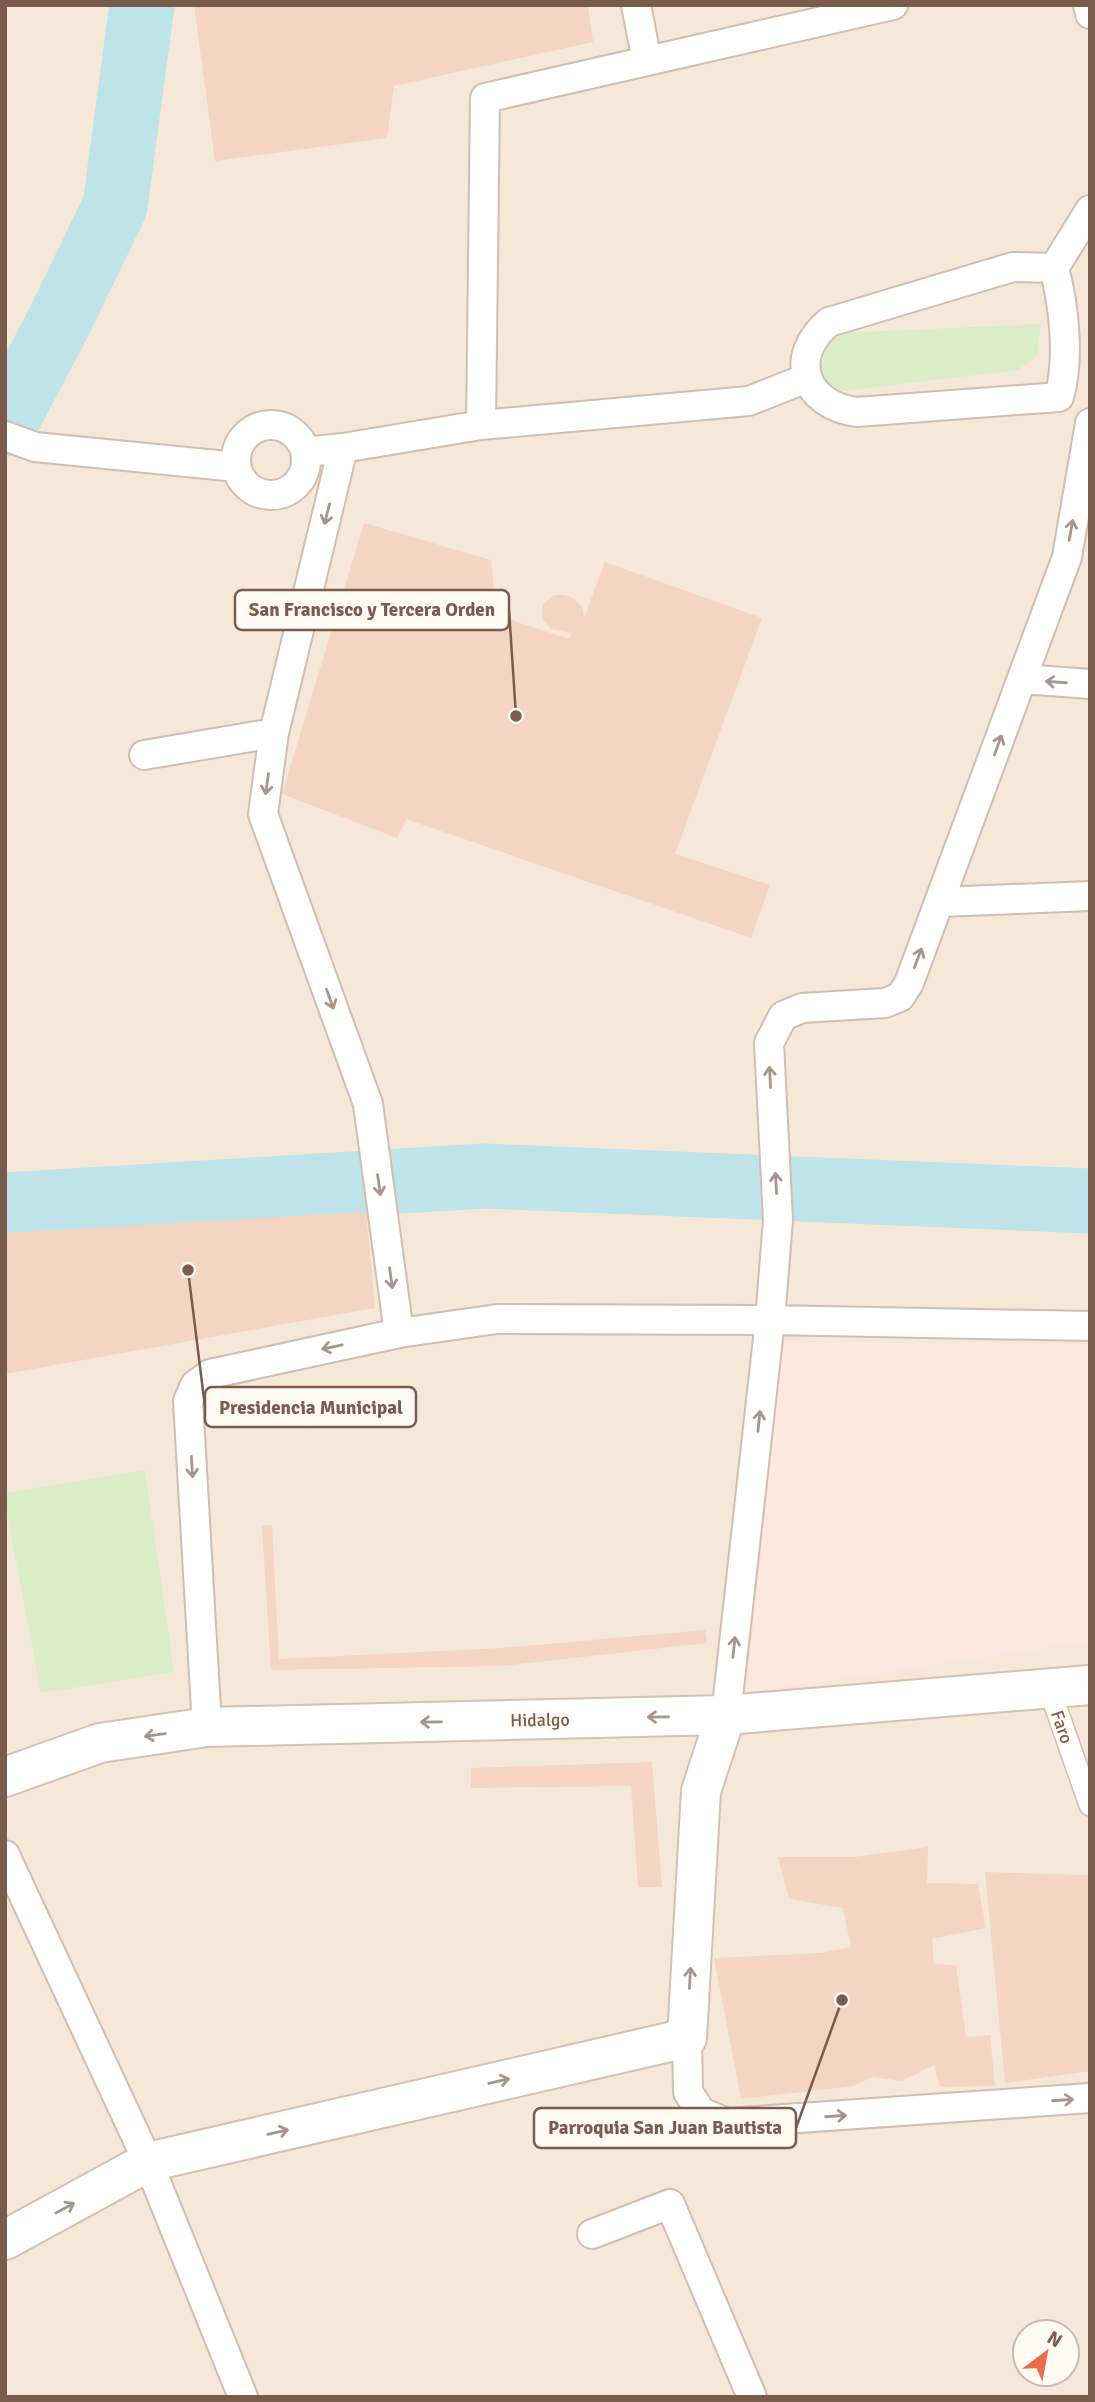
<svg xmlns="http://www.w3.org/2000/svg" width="1095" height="2402" viewBox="0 0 1095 2402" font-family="Signika,sans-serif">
<rect width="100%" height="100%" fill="#fdf6eb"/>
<path fill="#f6e8d9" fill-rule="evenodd" d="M5 5H1090V2397H5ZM1025 2332H1067V2374H1025Z"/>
<path fill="#fee7df" d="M783 1342 1090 1344V1641L747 1693Z"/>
<path fill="#d8edc8" d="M1041 324 1037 356 1018 370 835 392 820 370 827 346 840 333Z
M145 1470 174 1672 41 1693 5 1504V1493Z"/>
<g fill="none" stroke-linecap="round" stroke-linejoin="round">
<path stroke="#bee4e9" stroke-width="65" d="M5 424 59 322 115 206 142 5
M5 1205 484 1176 1090 1201"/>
</g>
<path fill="#f4d4c2" d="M194 5H588L593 42 394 86 387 138 215 161Z
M364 523 491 560 496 607 516 622 570 639 571 633 551 629 542 618 543 605 554 595H562L571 597 582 606 584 618 605 562 762 618 675 854 770 885 751 938 406 819 397 838 282 794Z
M366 1212 375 1308 5 1374V1233Z
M272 1525 279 1659 502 1648 705 1630 707 1643 501 1666 271 1670 262 1526Z
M652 1762 662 1887H638L631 1786 471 1788V1768Z
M928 1847 927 1883 978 1884 986 1928 932 1939 934 1964 956 1965 966 2037 990 2035 995 2086 940 2087 934 2065 902 2081 872 2077 854 2086 741 2099 714 1958 822 1953 851 1947 843 1908 789 1899 778 1857H854Z
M985 1872 1090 1875V2071L1005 2083Z"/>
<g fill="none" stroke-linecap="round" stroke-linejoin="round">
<g stroke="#d2bdaf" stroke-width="24">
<path id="pedestrian" d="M1049 1688 1090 1805"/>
</g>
<g stroke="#d2bdaf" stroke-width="32">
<path id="minor" d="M636 5 647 61
M1088 5 1090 14
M1013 267 1054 268C1064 305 1070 359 1059 397L857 412C804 405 787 357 829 322Z
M1054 268 1090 210
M481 425 485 98 893 5
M236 460a35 35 0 1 1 70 0a35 35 0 1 1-70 0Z
M5 436 35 447 237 467
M343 448 274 733 263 814 368 1104 399 1333
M305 452 343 448 481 425 749 401 807 378
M1022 679 1090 684
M144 755 274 733
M940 902 1090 896
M726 1715 770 1320 778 1220 769 1043 783 1016 802 1008 885 1003 900 997 909 983 1067 557 1090 423
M207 1727 188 1401 195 1385 210 1374 399 1333 497 1319 770 1320 1090 1326
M5 1855 148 2162 243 2397
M687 2038 688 2092 701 2112 727 2123 1090 2098
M592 2234 670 2204 752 2397"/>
</g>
<g stroke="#d7c0af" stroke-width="42">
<path id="secondary" d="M5 1777 100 1743 207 1727 726 1715 1090 1685
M5 2240 148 2162 687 2038 701 1791 726 1715"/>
</g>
<use href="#pedestrian" stroke="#fff" stroke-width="21"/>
<use href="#minor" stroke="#fff" stroke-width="28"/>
<use href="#secondary" stroke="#fff" stroke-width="38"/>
</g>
<defs><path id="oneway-shaft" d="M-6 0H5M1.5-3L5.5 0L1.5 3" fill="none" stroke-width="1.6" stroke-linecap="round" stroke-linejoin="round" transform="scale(1.75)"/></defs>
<g stroke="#a9948b">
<use href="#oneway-shaft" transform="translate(327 514) rotate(104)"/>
<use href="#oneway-shaft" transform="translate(1071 530) rotate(-80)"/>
<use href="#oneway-shaft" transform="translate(1056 682) rotate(-176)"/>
<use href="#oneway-shaft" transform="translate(998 745) rotate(-70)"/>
<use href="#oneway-shaft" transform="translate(267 784) rotate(98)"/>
<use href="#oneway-shaft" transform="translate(918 958) rotate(-69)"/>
<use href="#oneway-shaft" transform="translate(330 999) rotate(70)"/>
<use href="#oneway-shaft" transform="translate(770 1077) rotate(-93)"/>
<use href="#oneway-shaft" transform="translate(776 1183) rotate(-93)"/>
<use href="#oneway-shaft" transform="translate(379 1185) rotate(82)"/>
<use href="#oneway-shaft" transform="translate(391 1278) rotate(82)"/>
<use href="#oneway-shaft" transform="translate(332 1347) rotate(168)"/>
<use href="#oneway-shaft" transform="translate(759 1421) rotate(-84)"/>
<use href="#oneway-shaft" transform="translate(192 1467) rotate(87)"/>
<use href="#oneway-shaft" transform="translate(734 1647) rotate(-84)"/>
<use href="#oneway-shaft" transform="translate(658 1717) rotate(179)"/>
<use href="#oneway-shaft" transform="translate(431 1722) rotate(179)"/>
<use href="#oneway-shaft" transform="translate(155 1735) rotate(172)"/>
<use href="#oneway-shaft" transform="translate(690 1978) rotate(-87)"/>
<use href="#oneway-shaft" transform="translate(499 2081) rotate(-13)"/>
<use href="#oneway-shaft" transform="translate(1063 2100) rotate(-4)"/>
<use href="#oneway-shaft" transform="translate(836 2116) rotate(-4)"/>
<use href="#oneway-shaft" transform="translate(278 2132) rotate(-13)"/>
<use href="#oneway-shaft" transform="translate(65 2208) rotate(-28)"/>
</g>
<g text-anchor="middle" stroke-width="5" stroke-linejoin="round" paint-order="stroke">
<g font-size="18" fill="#7b5b4c" stroke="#fffaf3">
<text transform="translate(540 1720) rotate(-1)" y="6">Hidalgo</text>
<text transform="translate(1062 1727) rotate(71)" y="6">Faro</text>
</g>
</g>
<path fill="none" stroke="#7b5b4c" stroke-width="2.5" d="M516 716L509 610M188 1270L205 1407M842 2000L796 2128"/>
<g fill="#7b5b4c" stroke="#fffaf3" stroke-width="2.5">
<circle cx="516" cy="716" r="7"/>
<circle cx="188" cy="1270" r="7"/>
<circle cx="842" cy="2000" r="7"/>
</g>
<g fill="#fffaf3" stroke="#7b5b4c" stroke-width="2.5">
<rect x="235" y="590" width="274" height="40" rx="7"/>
<rect x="205" y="1387" width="211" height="40" rx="7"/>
<rect x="534" y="2108" width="262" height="40" rx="7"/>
</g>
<g font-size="19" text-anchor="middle" font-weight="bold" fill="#7b5b4c">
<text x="372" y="616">San Francisco y Tercera Orden</text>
<text x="311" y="1414">Presidencia Municipal</text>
<text x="665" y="2134">Parroquia San Juan Bautista</text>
</g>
<rect width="1095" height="2402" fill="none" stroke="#7b5b4c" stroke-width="14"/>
<g transform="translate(1046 2353) rotate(32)"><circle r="33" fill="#fffaf3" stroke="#cabab0" stroke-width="2"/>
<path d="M0-5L12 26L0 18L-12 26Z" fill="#eb6c4d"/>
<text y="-10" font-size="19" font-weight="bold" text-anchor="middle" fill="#7b5b4c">N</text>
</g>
</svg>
